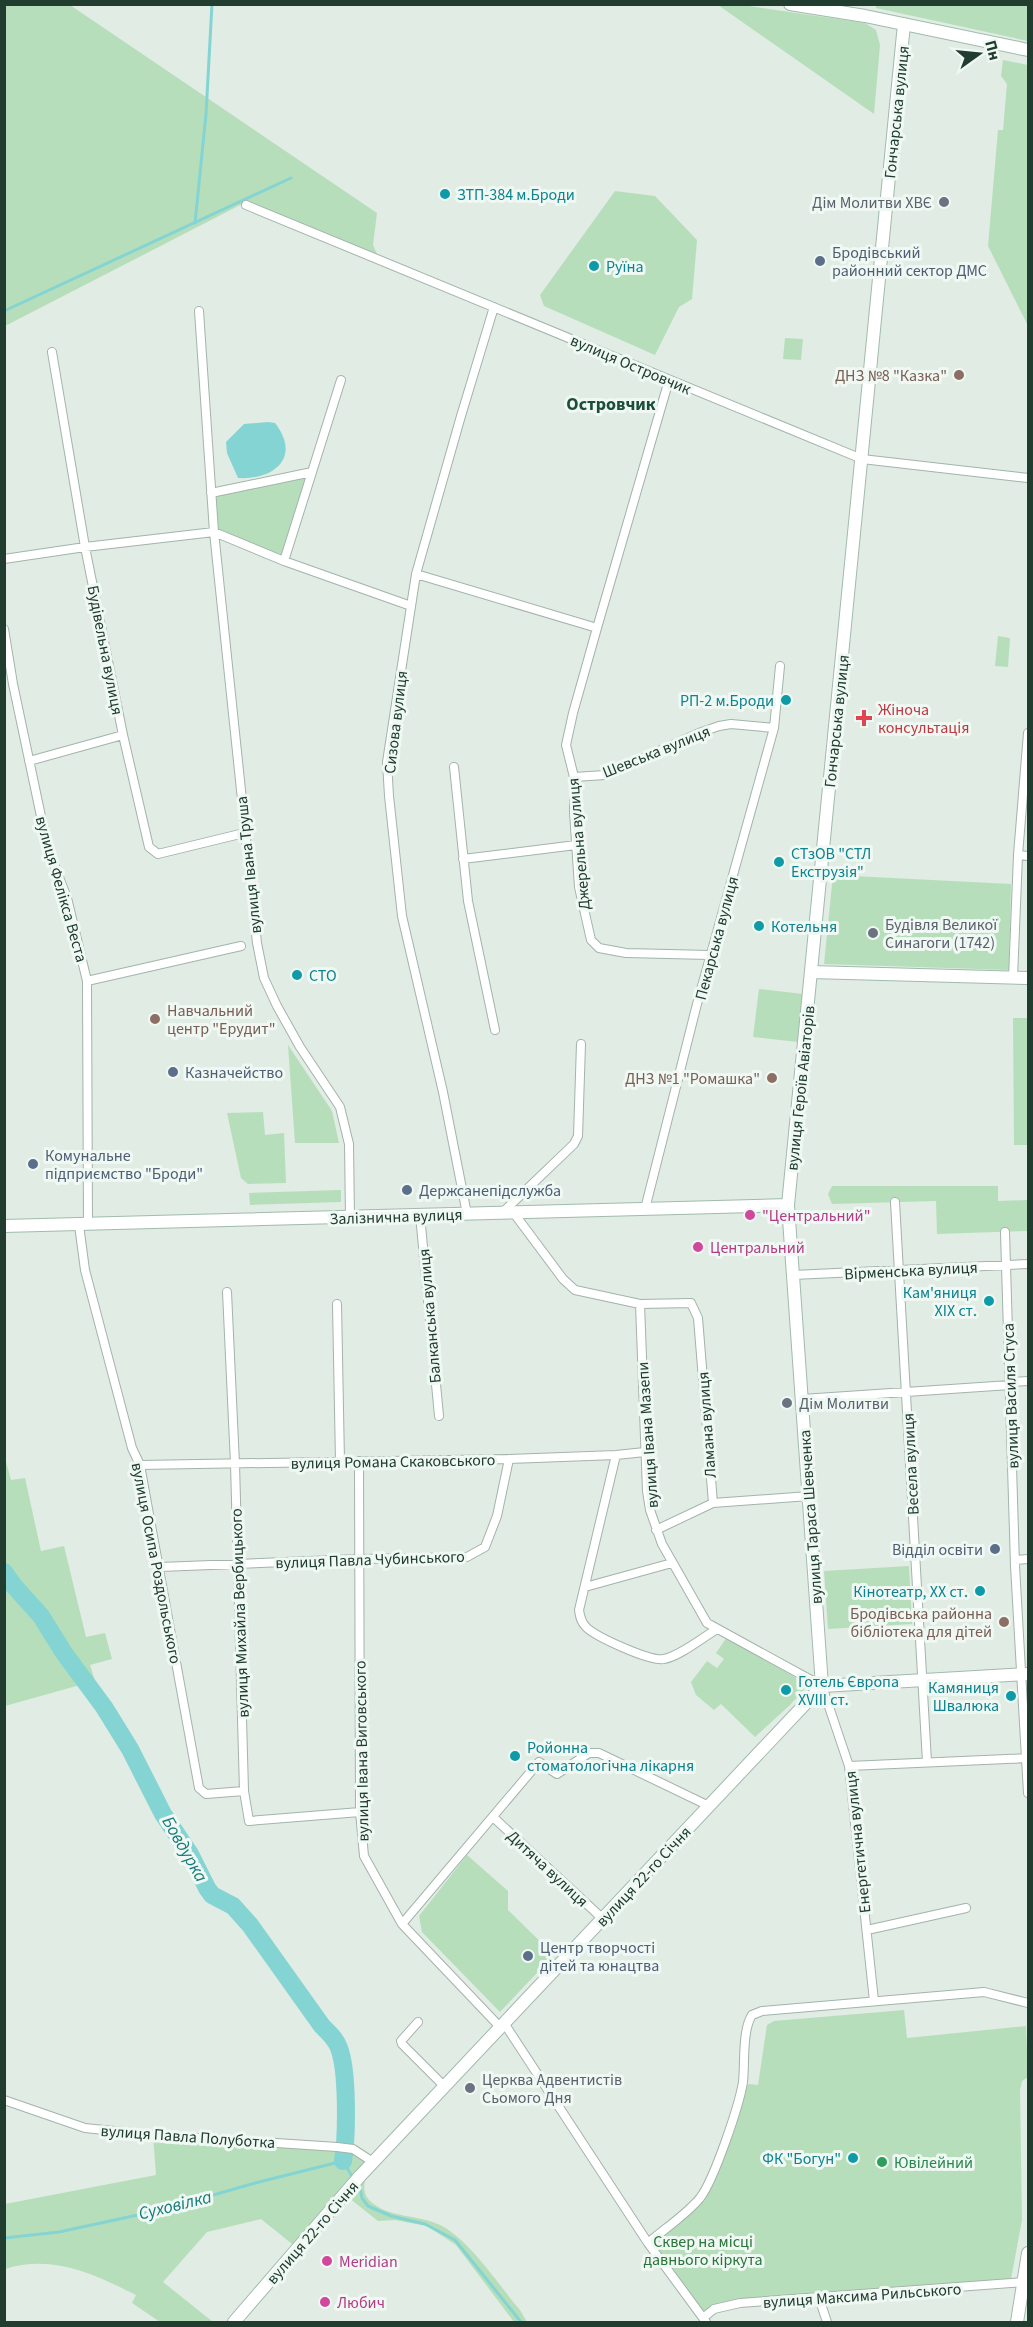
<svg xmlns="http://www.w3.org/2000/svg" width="1033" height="2327" viewBox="0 0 1033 2327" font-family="'Source Sans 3',sans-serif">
<rect width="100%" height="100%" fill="#e0ece4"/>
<path fill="#b7debb" d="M876 4 1028 5V41L876 8Z
M5 5H70L377 213 373 245 378 256 246 202 5 326Z
M718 5H742L865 23 876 30 880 45 874 114Z
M1003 60 1028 65V326L988 246 998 130H1003L1007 84 1001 76Z
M615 191 655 196 697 240 692 299 679 307 655 355 544 306 540 295Z
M785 338 803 339 801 360 783 359Z
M308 476 282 557 216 529 213 495Z
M998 636 1010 638 1008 667 995 666Z
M833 875 1011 884 1009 970 824 964Z
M759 989 803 994 798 1042 753 1037Z
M1013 1018H1028V1145H1014Z
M288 1045 332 1111 339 1143H295Z
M263 1112 265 1135 284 1133 286 1183 248 1184 241 1178 227 1113Z
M832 1186H998V1201L1028 1200V1258L1027 1231 937 1234 936 1201 832 1204 828 1194Z
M341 1190V1202L250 1205 249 1193Z
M4 1454 11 1480 25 1478 41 1551 64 1546 86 1637 105 1633 112 1659 90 1665 99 1693 135 1747 166 1811 193 1852 209 1885 214 1891 235 1904 259 1931 320 2017 338 2037 345 2057 349 2146 343 2145 341 2072 339 2058 333 2042 314 2019 248 1927 231 1909 210 1898 204 1889 182 1846 160 1815 127 1751 46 1631 5 1581Z
M909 1566 912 1624 828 1629 824 1571Z
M5 1585 45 1631 80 1685 5 1706Z
M727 1637 808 1685 790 1705 755 1737 721 1704 714 1710 696 1695 691 1682 707 1661 717 1668 724 1659 716 1653Z
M467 1855 508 1891V1910L554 1955 500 2012 422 1932 419 1916Z
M904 2010 907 2038 1026 2026 1028 2077 1022 2081 1020 2090 1022 2220 1011 2279 999 2281 742 2299 713 2307 702 2314 651 2243 701 2200 743 2088 749 2084 758 2085 767 2025 774 2021Z
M153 2135 353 2149 373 2162C367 2173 359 2189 369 2200 388 2219 420 2214 442 2226 472 2243 497 2283 520 2310L527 2322H514L456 2245 427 2226 395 2220 378 2221 344 2194 297 2248 261 2219 207 2232 163 2282 213 2322H160L132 2303 136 2295C94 2274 53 2254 5 2269V2204L156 2175Z"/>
<path fill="#84d4d3" d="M268 422 275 423C302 458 273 480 238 478L227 453 226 442 244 424Z"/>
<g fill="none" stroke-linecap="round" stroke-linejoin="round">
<path stroke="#84d4d3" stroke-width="3" d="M195 223 206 114 212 4
M4 311 291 178
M357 2183 360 2187 362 2198 368 2206 391 2216 425 2224 455 2240 521 2322
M4 2238 59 2232 161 2210 255 2183 343 2161 353 2178"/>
<path stroke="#84d4d3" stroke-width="18" d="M4 1572 14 1586 41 1616 64 1653 104 1707 130 1749 163 1814 190 1854 207 1888 212 1895 233 1906 250 1925 322 2026C329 2033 336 2039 339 2048 348 2071 347 2137 343 2161"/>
<g stroke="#a3b4aa" stroke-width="10">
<path id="street" d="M246 205 862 459 1028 478
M199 311 214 532 257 943 264 978 277 1006 300 1047 340 1107 349 1144 350 1217
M52 352 85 547 123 735 149 847 158 854 244 833
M669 380 597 628 573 713 566 745 574 777V812L579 887 591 940 599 948 626 953 710 955
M211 493 312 472
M4 559 85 547 214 532 284 561 411 606
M284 561 341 380
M416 574 597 628
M4 629 13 684 42 821 50 854 67 898 87 981 88 1224
M29 761 123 735
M454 767 468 901 495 1030
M574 777 605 775 699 733 719 726 731 724 774 728
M1018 855 1028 856
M463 859 576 845
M1013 978 1018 855 1028 733
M87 981 241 946
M895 1202 927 1762
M645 1209 697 1004 774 728 780 666
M503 1212 574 1144 578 1136 581 1044
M513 1212 563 1279 575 1290 640 1304 647 1491 650 1510 662 1544 707 1623 822 1686 849 1766 874 2001
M467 1214 443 1092 402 916 389 796 387 762 416 574 461 416 494 307
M420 1215 439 1416
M79 1225 85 1270 132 1448 140 1465 199 1788 206 1794 244 1791
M1005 1232 1015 1566 1028 1793
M793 1275 1028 1264
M227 1292 235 1464 244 1791 249 1821 360 1812
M337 1304 340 1462
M640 1304 691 1303 698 1318 713 1503 809 1496
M1010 1382 1028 1381
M802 1399 1010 1385
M616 1455 579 1610C580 1617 581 1622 586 1627 596 1637 651 1662 664 1659 680 1656 702 1638 717 1629
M359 1461 360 1812 364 1856 402 1924 500 2027
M140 1465 509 1459 616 1455 645 1452
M656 1530 713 1503
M1015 1560 1028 1559
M160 1567 359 1559 467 1557 485 1547 497 1516 509 1459
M585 1587 672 1563
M849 1766 1028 1758
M493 1817 603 1919
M402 1924 539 1762 557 1774 589 1753H599L709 1806
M867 1930 966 1908
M418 2022 401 2041 402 2044 444 2086
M504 2023 648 2243 706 2322
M4 2100 85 2128 153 2135 337 2147 353 2149 373 2162
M648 2243C664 2229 686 2215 700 2198 714 2180 739 2106 743 2082 745 2064 742 2030 752 2015L762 2011 984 1992 1028 2003
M819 2298 827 2322
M703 2318 714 2309 740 2303 1024 2282 1027 2284"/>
</g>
<g stroke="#a0bbad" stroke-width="14">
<path id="secondary" d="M790 4 865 16 1028 50
M811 972 1028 978
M4 1226 788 1205
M822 1686 788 1205 904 24
M234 2322 360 2176 822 1686 1028 1674
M1017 2322 1028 2253"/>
</g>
<use href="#street" stroke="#fff" stroke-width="8"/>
<use href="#secondary" stroke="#fff" stroke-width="12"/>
</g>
<g fill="#0f9aa8" stroke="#f0f8f3" stroke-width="2">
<circle cx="445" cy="194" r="6"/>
<circle cx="594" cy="266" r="6"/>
<circle cx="786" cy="700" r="6"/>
<circle cx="779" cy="862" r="6"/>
<circle cx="759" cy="926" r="6"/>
<circle cx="297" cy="975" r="6"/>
<circle cx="989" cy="1301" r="6"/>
<circle cx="980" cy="1591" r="6"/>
<circle cx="786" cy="1690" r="6"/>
<circle cx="1011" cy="1696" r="6"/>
<circle cx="515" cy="1756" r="6"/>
<circle cx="853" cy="2158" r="6"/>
</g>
<g fill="#6b7280" stroke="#f0f8f3" stroke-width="2">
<circle cx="944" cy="202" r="6"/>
<circle cx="873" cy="933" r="6"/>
<circle cx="787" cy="1403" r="6"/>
<circle cx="470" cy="2088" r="6"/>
</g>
<g fill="#5c6f8a" stroke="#f0f8f3" stroke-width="2">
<circle cx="820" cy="261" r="6"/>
<circle cx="173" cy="1072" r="6"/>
<circle cx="33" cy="1164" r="6"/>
<circle cx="407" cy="1190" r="6"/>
<circle cx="995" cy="1549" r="6"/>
<circle cx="528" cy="1956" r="6"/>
</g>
<g fill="#8d6e63" stroke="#f0f8f3" stroke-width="2">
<circle cx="959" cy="375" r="6"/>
<circle cx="155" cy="1019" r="6"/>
<circle cx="772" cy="1078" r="6"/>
<circle cx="1004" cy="1622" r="6"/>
</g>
<path fill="#e0444e" stroke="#f0f8f3" stroke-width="2" d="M861 709h6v6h6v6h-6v6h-6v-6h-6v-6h6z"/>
<g fill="#d1479c" stroke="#f0f8f3" stroke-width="2">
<circle cx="750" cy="1215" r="6"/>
<circle cx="698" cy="1247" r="6"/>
<circle cx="327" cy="2261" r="6"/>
<circle cx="325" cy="2302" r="6"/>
</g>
<circle fill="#2e9e5b" stroke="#f0f8f3" stroke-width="2" cx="882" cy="2162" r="6"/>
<g text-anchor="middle" stroke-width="6" stroke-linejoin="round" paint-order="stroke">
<g font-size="16" fill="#203d30" stroke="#f0f8f3">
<text transform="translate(896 112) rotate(-84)" y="6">Гончарська вулиця</text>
<text transform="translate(631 364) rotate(23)" y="6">вулиця Островчик</text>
<text transform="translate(106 650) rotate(79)" y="6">Будівельна вулиця</text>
<text transform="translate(836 721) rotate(-84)" y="6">Гончарська вулиця</text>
<text transform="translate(395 722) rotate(-83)" y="6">Сизова вулиця</text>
<text transform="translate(656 751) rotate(-22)" y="6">Шевська вулиця</text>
<text transform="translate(578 844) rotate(-95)" y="6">Джерельна вулиця</text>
<text transform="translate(248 865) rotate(-96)" y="6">вулиця Івана Труша</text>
<text transform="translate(62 889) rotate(74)" y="6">вулиця Фелікса Веста</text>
<text transform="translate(716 938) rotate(-75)" y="6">Пекарська вулиця</text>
<text transform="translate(800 1088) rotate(-84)" y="6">вулиця Героїв Авіаторів</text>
<text transform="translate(396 1216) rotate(-2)" y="6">Залізнична вулиця</text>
<text transform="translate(911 1270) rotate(-3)" y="6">Вірменська вулиця</text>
<text transform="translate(429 1316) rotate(-95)" y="6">Балканська вулиця</text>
<text transform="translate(1010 1396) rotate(-92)" y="6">вулиця Василя Стуса</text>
<text transform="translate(706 1425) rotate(-94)" y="6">Ламана вулиця</text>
<text transform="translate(647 1435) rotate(-94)" y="6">вулиця Івана Мазепи</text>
<text transform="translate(393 1461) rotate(-1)" y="6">вулиця Романа Скаковського</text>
<text transform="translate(910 1464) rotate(-93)" y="6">Весела вулиця</text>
<text transform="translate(810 1517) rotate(-94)" y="6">вулиця Тараса Шевченка</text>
<text transform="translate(370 1559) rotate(-2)" y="6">вулиця Павла Чубинського</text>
<text transform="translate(157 1563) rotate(79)" y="6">вулиця Осипа Роздольського</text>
<text transform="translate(239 1613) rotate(-92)" y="6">вулиця Михайла Вербицького</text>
<text transform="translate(361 1751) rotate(-91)" y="6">вулиця Івана Виговського</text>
<text transform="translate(857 1842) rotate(-96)" y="6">Енергетична вулиця</text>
<text transform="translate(548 1868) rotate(43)" y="6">Дитяча вулиця</text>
<text transform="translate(643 1876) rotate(-47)" y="6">вулиця 22-го Січня</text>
<text transform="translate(188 2136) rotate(4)" y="6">вулиця Павла Полуботка</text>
<text transform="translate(312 2232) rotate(-49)" y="6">вулиця 22-го Січня</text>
<text transform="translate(862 2295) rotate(-4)" y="6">вулиця Максима Рильського</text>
</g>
<g font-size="16" fill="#0d838f" stroke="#f0f8f3" text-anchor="start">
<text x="457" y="200">ЗТП-384 м.Броди</text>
<text x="606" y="272">Руїна</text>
<text x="774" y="706" text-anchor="end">РП-2 м.Броди</text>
<text x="791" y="859">СТзОВ "СТЛ<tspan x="791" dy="18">Екструзія"</tspan></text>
<text x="771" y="932">Котельня</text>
<text x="309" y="981">СТО</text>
<text x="977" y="1298" text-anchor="end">Кам'яниця<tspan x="977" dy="18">XIX ст.</tspan></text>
<text x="968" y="1597" text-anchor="end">Кінотеатр, XX ст.</text>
<text x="798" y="1687">Готель Європа<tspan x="798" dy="18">XVIII ст.</tspan></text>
<text x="999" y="1693" text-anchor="end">Камяниця<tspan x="999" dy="18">Швалюка</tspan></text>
<text x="527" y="1753">Ройонна<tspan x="527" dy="18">стоматологічна лікарня</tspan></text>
<text x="841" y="2164" text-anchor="end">ФК "Богун"</text>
</g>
<g font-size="16" fill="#5b616d" stroke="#f0f8f3" text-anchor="start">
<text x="932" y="208" text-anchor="end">Дім Молитви ХВЄ</text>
<text x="885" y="930">Будівля Великої<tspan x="885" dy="18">Синагоги (1742)</tspan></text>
<text x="799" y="1409">Дім Молитви</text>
<text x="482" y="2085">Церква Адвентистів<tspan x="482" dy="18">Сьомого Дня</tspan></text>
</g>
<g font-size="16" fill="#4e5e75" stroke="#f0f8f3" text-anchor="start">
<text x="832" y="258">Бродівський<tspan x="832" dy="18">районний сектор ДМС</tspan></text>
<text x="185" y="1078">Казначейство</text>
<text x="45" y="1161">Комунальне<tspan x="45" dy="18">підприємство "Броди"</tspan></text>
<text x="419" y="1196">Держсанепідслужба</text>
<text x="983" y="1555" text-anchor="end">Відділ освіти</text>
<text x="540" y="1953">Центр творчості<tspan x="540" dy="18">дітей та юнацтва</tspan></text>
</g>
<g font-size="16" fill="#785e54" stroke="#f0f8f3" text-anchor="end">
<text x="947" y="381">ДНЗ №8 "Казка"</text>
<text x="167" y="1016" text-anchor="start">Навчальний<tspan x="167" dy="18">центр "Ерудит"</tspan></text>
<text x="760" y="1084">ДНЗ №1 "Ромашка"</text>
<text x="992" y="1619">Бродівська районна<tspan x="992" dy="18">бібліотека для дітей</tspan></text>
</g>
<g font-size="16" fill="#be3a42" stroke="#f0f8f3" text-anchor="start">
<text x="878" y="715">Жіноча<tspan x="878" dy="18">консультація</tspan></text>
</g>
<g font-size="16" fill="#b23c85" stroke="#f0f8f3" text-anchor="start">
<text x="762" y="1221">"Центральний"</text>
<text x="710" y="1253">Центральний</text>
<text x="339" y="2267">Meridian</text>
<text x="337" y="2308">Любич</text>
</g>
<g font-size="16" fill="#27864d" stroke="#f0f8f3" text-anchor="start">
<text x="894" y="2168">Ювілейний</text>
</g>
<g font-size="16" fill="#287539" stroke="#f0f8f3">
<text x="703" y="2247">Сквер на місці<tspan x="703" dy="18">давнього кіркута</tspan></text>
</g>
<g font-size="18" font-weight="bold" fill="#1b4f3a" stroke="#f0f8f3">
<text x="611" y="410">Островчик</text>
</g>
<g font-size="18" font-style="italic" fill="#177a7b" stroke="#f0f8f3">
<text transform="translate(185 1849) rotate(60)" y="6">Бовдурка</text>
<text transform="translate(175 2205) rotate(-14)" y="6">Суховілка</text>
</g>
</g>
<rect width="1033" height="2327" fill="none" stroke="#203d30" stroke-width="12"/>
<g transform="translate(979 54) rotate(75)" stroke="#f0f8f3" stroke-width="4.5" paint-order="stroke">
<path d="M0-4.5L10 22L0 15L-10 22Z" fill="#203d30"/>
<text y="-9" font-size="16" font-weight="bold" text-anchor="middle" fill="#203d30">Пн</text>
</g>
</svg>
